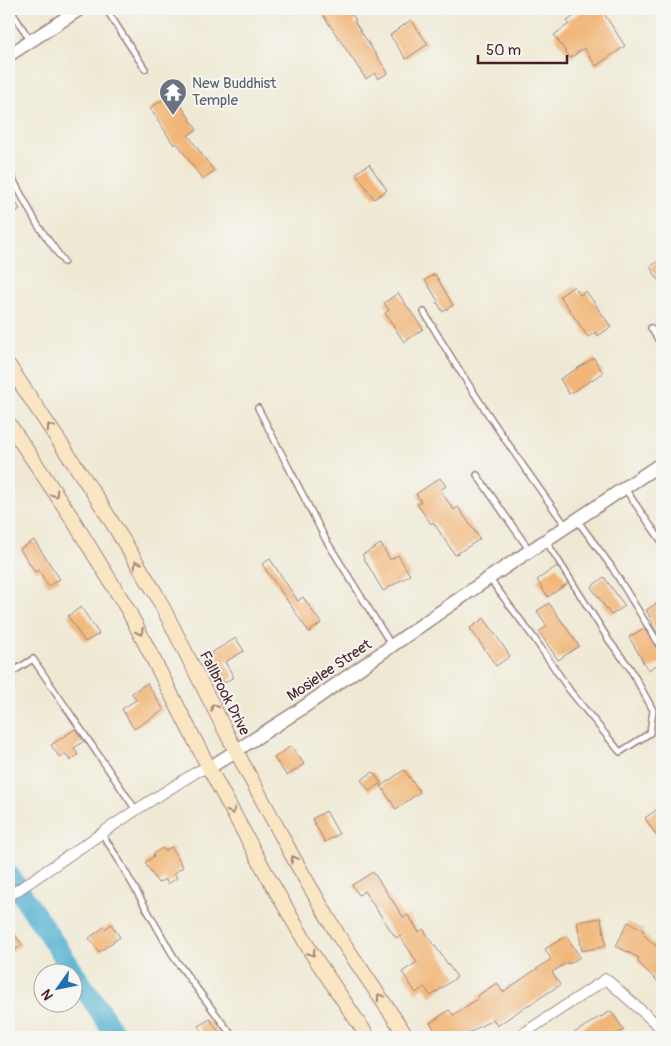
<svg xmlns="http://www.w3.org/2000/svg" width="671" height="1046" viewBox="0 0 671 1046" font-family="Pangolin,sans-serif">
<rect width="100%" height="100%" fill="#f6f6f2"/>
<filter id="ink" filterUnits="userSpaceOnUse"><feTurbulence type="fractalNoise" baseFrequency=".02" numOctaves="2"/><feDisplacementMap in="SourceGraphic" scale="10" xChannelSelector="R" yChannelSelector="G"/><feConvolveMatrix kernelMatrix="1 2 1 2 8 2 1 2 1" color-interpolation-filters="sRGB"/></filter>
<filter id="wash" filterUnits="userSpaceOnUse"><feTurbulence type="fractalNoise" baseFrequency=".0096" numOctaves="4" result="noise"/><feDisplacementMap in="SourceGraphic" scale="20" xChannelSelector="R" yChannelSelector="G"/><feGaussianBlur stdDeviation="1.12" result="paint"/><feColorMatrix in="noise" values="0 0 0 0 0 0 0 0 0 0 0 0 0 0 0 0 0 1.4 0 .05"/><feComposite in="paint" operator="in"/></filter>
<g filter="url(#wash)">
<rect width="100%" height="100%" fill="#efe9d4"/>
<g fill="none" stroke-linecap="round" stroke-linejoin="round">
<path stroke="#52b1d1" stroke-width="21" d="M9 875 117 1037"/>
</g>
<g id="blocks">
<path fill="#f1b677" d="M319 9H348L356 20 354 21 388 73 378 79 374 73 366 79Z
M578 9H601L625 46 596 66 584 48 570 58 554 35 569 24 567 21 580 12Z
M411 20 428 44 406 59 390 35Z
M173 93 197 130 188 135 214 171 202 179 177 143 174 145 150 108Z
M369 164 387 190 374 199 356 173Z
M9 192 20 209 12 214 9 209Z
M662 258V285L650 267Z
M435 274 453 305 443 312 437 302 438 301 425 280Z
M574 286 580 295 586 291 611 327 598 336 596 332 588 337 560 296Z
M398 293 423 329 404 342 385 313 389 310 384 303Z
M594 358 603 373 569 394 560 379Z
M440 478 446 486 440 490 454 510 458 507 480 539 455 555 433 522 431 524 417 504 421 502 416 494Z
M34 540 60 579 48 586 39 570 35 572 20 549Z
M381 544 390 560 398 555 410 575 383 591 362 555Z
M270 559 298 601 303 597 321 623 309 632 262 564Z
M557 566 568 583 548 597 537 580Z
M604 577 625 606 611 615 591 587Z
M662 600V641L652 624 653 623 646 610Z
M549 603 579 646 558 660 539 632 547 626 537 611Z
M81 607 99 634 85 642 68 616Z
M484 618 510 656 496 666 470 628Z
M644 628 658 651 662 653V662L648 670 629 637Z
M236 638 244 651 225 662 234 677 224 683 206 656Z
M147 683 164 710 134 729 122 709 136 700 132 693Z
M75 729 84 741 74 748 78 755 70 761 66 754 60 758 51 745Z
M291 746 304 764 287 776 274 758Z
M404 770 420 792 396 809 381 786Z
M373 772 381 783 369 791 361 780Z
M662 806V844L645 818Z
M326 811 339 834 325 842 312 819Z
M171 847 183 867 174 873 177 878 168 884 165 879 158 883 145 863 154 856 153 854 162 848 165 851Z
M373 872 404 918 408 915 419 932 423 929 457 977 431 996 424 987 416 993 402 972 417 962 400 936 396 938 364 891 359 895 352 885Z
M601 918 606 946 582 951 577 922Z
M628 922 644 930 642 933 662 952V986L637 961 639 958 616 946Z
M111 924 120 937 99 952 89 938 104 927 105 929Z
M9 926 22 945 9 954Z
M566 936 580 957 569 964 568 962 552 972 560 985 529 1005V1004L497 1026 493 1019 462 1037H439L430 1023 449 1010 453 1015 479 998 477 996 497 983 503 992 551 959 545 949Z
M611 1011 624 1030 612 1037H568L601 1016V1017Z
M210 1019 222 1037H206L198 1026Z"/>
</g>
</g>
<g filter="url(#ink)">
<use href="#blocks" fill-opacity="0" stroke="#9c8480" stroke-width="1"/>
<g fill="none" stroke-linecap="round" stroke-linejoin="round">
<g stroke="#9c8480" stroke-width="8">
<path id="service" d="M10 9 30 40
M106 9 145 69
M402 9 403 10
M9 172 37 224 64 262
M424 312C467 386 516 457 566 526
M651 328 662 346
M258 408 326 540 392 646
M477 475 530 551
M625 489 662 542
M577 520 611 566 662 649
M489 578 534 638 570 691 620 752 650 733 653 710 630 668 610 642 546 541
M9 674 33 659 136 810
M102 834 117 857 175 959 233 1037"/>
</g>
<g stroke="#9c8480" stroke-width="12">
<path id="minor" d="M9 896 136 810 198 771 209 768
M518 1037 606 979 662 1029"/>
</g>
<g stroke="#9c8480" stroke-width="15">
<path id="tertiary" d="M9 55 80 9
M209 768 298 711 489 578 662 463"/>
</g>
<g stroke="#9c8480" stroke-width="16">
<path id="secondary" d="M9 366 97 498 156 594 227 734 294 859 338 935 407 1037
M9 424 70 515 128 610 209 768 267 875 311 952 368 1037"/>
</g>
<use href="#service" stroke="#fff" stroke-width="5"/>
<use href="#minor" stroke="#fff" stroke-width="10"/>
<use href="#tertiary" stroke="#fff" stroke-width="12"/>
<use href="#secondary" stroke="#fbe6c4" stroke-width="14"/>
</g>
<defs><path id="oneway-chevron" d="M-2-3.5L2.5 0L-2 3.5" fill="none" stroke-width="1.6" stroke-linecap="round" stroke-linejoin="round" transform="scale(1.25)"/></defs>
<g stroke="#a28278">
<use href="#oneway-chevron" transform="translate(50 427) rotate(-124)"/>
<use href="#oneway-chevron" transform="translate(55 494) rotate(56)"/>
<use href="#oneway-chevron" transform="translate(137 564) rotate(-122)"/>
<use href="#oneway-chevron" transform="translate(140 632) rotate(63)"/>
<use href="#oneway-chevron" transform="translate(214 707) rotate(-117)"/>
<use href="#oneway-chevron" transform="translate(232 811) rotate(62)"/>
<use href="#oneway-chevron" transform="translate(294 859) rotate(-119)"/>
<use href="#oneway-chevron" transform="translate(312 953) rotate(58)"/>
<use href="#oneway-chevron" transform="translate(380 997) rotate(-124)"/>
</g>
</g>
<defs>
<g id="temple-pin" transform="scale(1.4375)"><path d="M0 17L-7.5 6A9.5 9.5 0 1 1 7.5 6Z" fill="#6b7280" stroke="#f6f6f2"/><path d="M0-6L5-2H3V0L6.5 2.5H4V6H1.5V3h-3V6H-4V2.5H-6.5L-3 0V-2H-5Z" fill="#fff"/></g>
</defs>
<g fill-rule="evenodd">
<use href="#temple-pin" x="173" y="92"/>
</g>
<g text-anchor="middle" stroke-width="4" stroke-linejoin="round" paint-order="stroke">
<g font-size="15" fill="#5b616d" stroke="#f6f6f2" text-anchor="start">
<text x="192" y="88">New Buddhist<tspan x="192" dy="17">Temple</tspan></text>
</g>
<g font-size="15" fill="#4a1f2b" stroke="#f6f6f2">
<text transform="translate(329 670) rotate(-34)" y="5">Mosielee Street</text>
<text transform="translate(225 693) rotate(63)" y="5">Fallbrook Drive</text>
</g>
</g>
<rect width="671" height="1046" fill="none" stroke="#f6f6f2" stroke-width="30"/>
<g transform="translate(58 988) rotate(237)"><circle r="24" fill="#f6f6f2" stroke="#b1a0a2"/>
<path d="M0-4L9 19L0 12L-9 19Z" fill="#1f6fb2"/>
<text y="-8" font-size="14" font-weight="bold" text-anchor="middle" fill="#4a1f2b">N</text>
</g>
<path d="M478 55v8h89v-8" fill="none" stroke="#4a1f2b" stroke-width="2.5"/>
<text x="486" y="55" font-size="15" fill="#4a1f2b" stroke="#f6f6f2" stroke-width="4" paint-order="stroke">50 m</text>
</svg>
